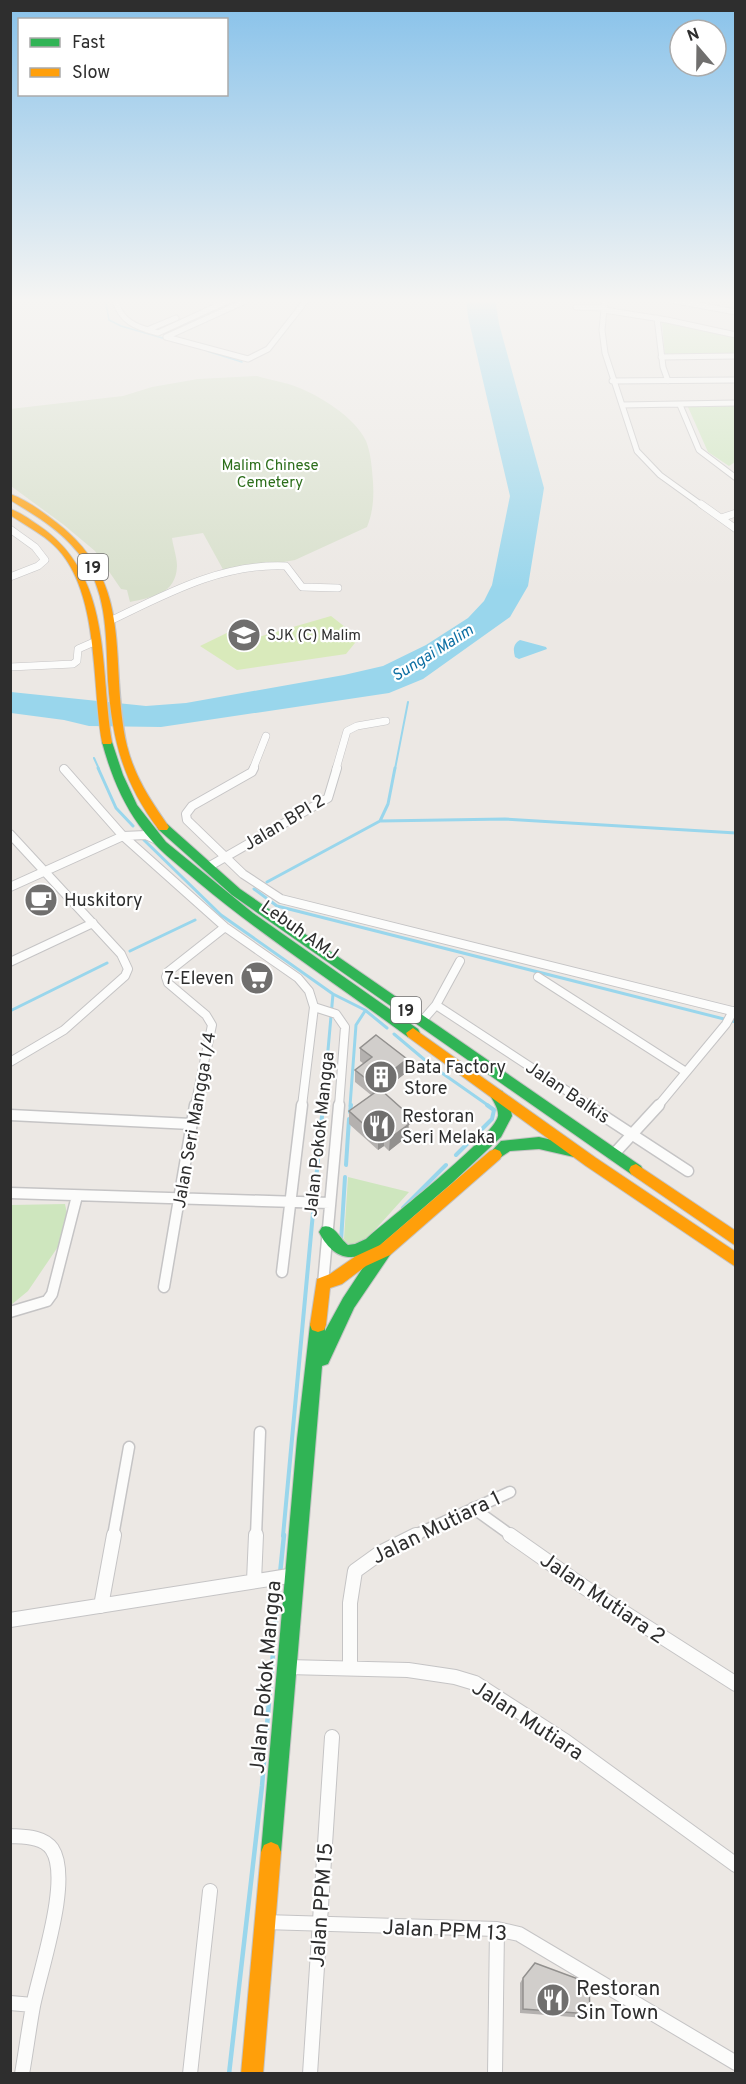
<svg xmlns="http://www.w3.org/2000/svg" width="746" height="2084" viewBox="0 0 746 2084" font-family="Overpass,sans-serif">
<rect width="100%" height="100%" fill="#ece8e4"/>
<path fill="#cee6be" d="M662 322 735 337V355L665 356Z
M735 406V462L729 466 708 452 688 407Z
M348 1177 409 1192 364 1242 350 1246 344 1239Z
M65 1204 70 1229 28 1291 11 1305V1205Z"/>
<path fill="#d8e0cc" d="M257 376C270 380 285 382 297 387 320 396 355 417 366 441 371 453 372 469 373 482 374 498 373 512 367 527L295 560 225 573 203 533 172 538C173 546 177 557 177 566 176 594 153 597 130 602L127 590 121 589 95 551 64 525 11 486 10 409 123 396 152 387 198 379Z"/>
<path fill="#d9eabb" d="M331 616 359 638 346 654 237 670 200 646 239 627 255 636H262Z"/>
<path fill="#99d6ec" d="M466 298H495L499 324 544 488 528 586 510 617 423 679 389 693 161 727 89 726 64 720 11 713V692L146 706 186 703 344 675 383 666 426 645 468 618 484 601 492 585 510 496 468 317Z
M520 640 546 647 547 649 519 659 515 657C513 650 513 644 520 640Z"/>
<g fill="none" stroke-linecap="round" stroke-linejoin="round">
<path stroke="#99d6ec" stroke-width="1.5" d="M105 298 109 320 121 326 166 339
M207 351 242 362"/>
<path stroke="#99d6ec" stroke-width="2" d="M94 758 99 769
M395 769 408 702"/>
<path stroke="#99d6ec" stroke-width="3" d="M98 768 116 808 133 826
M380 821 505 819 736 833
M144 840 221 915 333 994 365 1010 387 1028
M267 882 380 821 388 804 395 768
M254 889 277 906 736 1022
M130 951 195 920
M10 1011 107 963
M394 1034 432 1066 489 1106
M323 1106 333 994
M350 1106 356 1025 365 1011"/>
<path stroke="#99d6ec" stroke-width="4" d="M350 1112 351 1105
M456 1155 492 1119 494 1110 487 1105
M346 1165 349 1119
M403 1208 446 1165
M341 1241 345 1177
M283 1536 323 1105"/>
<path stroke="#99d6ec" stroke-width="4.5" d="M280 1574 284 1535
M229 2074 262 1786 279 1581"/>
<g stroke="#c5c4c5" stroke-width="7">
<path id="street-far4" d="M114 298C121 322 135 327 158 333L234 298
M605 298 602 330 605 353 637 451 660 475 703 506
M660 298 736 312
M576 307 604 308
M604 310 667 320 736 335
M657 318 663 367 668 381
M147 330 176 318
M166 337 248 359 268 349 308 298
M166 337 252 298
M661 357 736 356
M612 381 736 380
M622 405 736 403
M680 405 699 450 736 478"/>
</g>
<g stroke="#c5c4c5" stroke-width="8">
<path id="street-far3" d="M701 504 736 529
M721 518 736 513
M10 529 35 547 45 560 38 566 10 577
M110 621C166 594 222 563 286 566L302 587 338 588
M10 667 73 664 77 661 78 649 94 642
M253 769 266 736
M336 769 347 731 357 726 386 721"/>
</g>
<g stroke="#c5c4c5" stroke-width="10">
<path id="street-far2" d="M254 768 252 772 192 806 186 814 187 820 243 874 281 899 736 1012
M64 769 123 836 225 927 298 978 309 991 314 1007 302 1106
M10 834 121 954 128 969 125 976 64 1030 10 1062
M208 867 328 798 337 768
M10 887 123 836 146 835 157 840
M10 962 93 923
M538 977 686 1072
M436 1005 460 961
M314 1007 336 1014 345 1027 339 1106
M422 1021 436 1005 590 1106
M195 1106 212 1025 206 1015 168 983 166 977 168 972 225 927
M658 1106 726 1024 733 1011"/>
</g>
<g stroke="#c5c4c5" stroke-width="13">
<path id="street-far1" d="M587 1105 688 1171
M10 1115 191 1124
M613 1155 659 1105
M10 1193 330 1203
M282 1272 302 1105
M323 1284 339 1105
M164 1287 195 1105
M10 1312 47 1301 52 1294 77 1196
M473 1508 512 1536
M113 1536 129 1447
M256 1536 260 1432
M413 1536 510 1492"/>
</g>
<g stroke="#c5c4c5" stroke-width="16">
<path id="street" d="M510 1535 584 1587 736 1684
M254 1581 256 1535
M101 1606 114 1535
M10 1620 295 1575
M287 1667 408 1670 455 1677 475 1683 565 1741 736 1865
M350 1667V1603L355 1571 380 1553 416 1535
M10 1836C24 1837 43 1836 52 1849 72 1879 40 1970 33 2006 29 2028 26 2051 22 2074
M264 1922 497 1929 519 1934 736 2063
M10 2003 33 2005
M190 2074 210 1891
M310 2074 332 1737
M495 2074 497 1929"/>
</g>
<g stroke="#c5c4c5" stroke-width="2">
<path id="fast" d="M107 739 112 742 123 775 137 805 166 842 253 913 418 1029 420 1033 418 1037H408C338 985 265 938 198 882 177 864 155 848 139 825 121 800 110 772 102 742Z
M163 823 167 824 240 889 641 1166 643 1170 641 1174 636 1176 631 1174 232 895 159 830 157 827 159 824Z
M497 1090 502 1091 510 1105 512 1116 501 1137 452 1183 378 1247 373 1252 384 1245 389 1247 392 1252 354 1308 328 1364 322 1366 281 1852 278 1859 271 1862 264 1859 261 1852 297 1439 310 1325 312 1320 318 1318 324 1320 325 1331 343 1298 366 1263 362 1262 359 1256C340 1261 327 1248 319 1232L322 1227C334 1223 339 1238 348 1245L355 1244 366 1239C388 1219 494 1137 498 1116 499 1109 493 1101 490 1095L492 1091Z
M539 1137 574 1145 579 1147 581 1151 579 1155 574 1157 539 1149 510 1151 495 1161 490 1159 488 1155 501 1141Z"/>
</g>
<g stroke="#c5c4c5" stroke-width="2">
<path id="slow" d="M10 494C27 500 43 512 57 523 137 585 108 660 127 746 135 778 151 801 169 827L167 830H159C123 783 112 739 108 681 106 641 108 595 84 561 67 534 37 516 10 500Z
M10 509C20 512 29 519 38 525 113 575 99 664 112 742L111 744H103L102 742C92 685 99 601 62 554 49 537 28 527 10 515Z
M413 1028 596 1158 736 1252V1267L586 1166 408 1037 406 1033Z
M495 1149 500 1151 502 1155 500 1159 390 1255 366 1266 342 1284 330 1288 326 1325 324 1330 318 1332 312 1330 310 1325 317 1279 330 1274 356 1256 380 1245 490 1151Z
M636 1164 736 1231V1246L631 1174 629 1170 631 1166Z
M271 1842 278 1845 281 1852 263 2074H241L261 1852 264 1845Z"/>
</g>
<use href="#street-far4" stroke="#fcfcfb" stroke-width="5"/>
<use href="#street-far3" stroke="#fcfcfb" stroke-width="7"/>
<use href="#street-far2" stroke="#fcfcfb" stroke-width="8"/>
<use href="#street-far1" stroke="#fcfcfb" stroke-width="10"/>
<use href="#street" stroke="#fcfcfb" stroke-width="14"/>
<use href="#fast" fill="#30b455" fill-rule="evenodd"/>
<use href="#slow" fill="#ff9f0a" fill-rule="evenodd"/>
</g>
<path fill="#b4b1af" d="M360 1048 407 1072 382 1091 409 1115 408 1136 389 1151 384 1146 378 1150 349 1124V1111L371 1095 355 1082V1070L364 1064 360 1061Z
M523 1978 590 2014 586 2018 520 2013V1983Z"/>
<path fill="#92908e" d="M407 1059V1072L374 1098V1085Z
M409 1115 408 1136 389 1151 390 1138 404 1120Z
M384 1133V1146L378 1150V1137Z"/>
<path fill="#d1cecb" stroke="#92908e" stroke-width="1.5" d="M376 1035 407 1059 374 1085 355 1070 372 1057 360 1048Z
M380 1089 409 1115 404 1120 409 1124 390 1138 384 1133 378 1137 349 1111Z
M535 1963 589 1983 590 2014 523 2009V1978Z"/>
<linearGradient id="sky" x2="0" y2="1"><stop stop-color="#88c2ea"/><stop offset="0.51" stop-color="#f6f5f3"/><stop offset="1" stop-color="#f6f5f3" stop-opacity="0"/></linearGradient>
<rect width="746" height="590" fill="url(#sky)"/>
<defs>
<g id="school-disc" transform="scale(1.725)"><circle r="9.5" fill="#706f6e" stroke="#fff"/><path d="M0-5L7-2L0 1L-7-2ZM-4 1L0 2.5L4 1V4Q0 6-4 4Z" fill="#fff"/></g>
<g id="cafe-disc" transform="scale(1.725)"><circle r="9.5" fill="#706f6e" stroke="#fff"/><path d="M-5.5-4.5H6V0H3Q3 3.5 0 3.5H-2.5Q-5.5 3.5-5.5 0ZM3-3.2v2h1.7v-2ZM-6 4.5H4V6H-6Z" fill="#fff"/></g>
<g id="supermarket-disc" transform="scale(1.725)"><circle r="9.5" fill="#706f6e" stroke="#fff"/><path d="M-6-5.5h2.5l.6 2H6L4.5 2H-2.5L-4.4-4H-6ZM-1.5 3.2a1.3 1.3 0 1 0 .1 0ZM3 3.2a1.3 1.3 0 1 0 .1 0Z" fill="#fff"/></g>
<g id="building-disc" transform="scale(1.725)"><circle r="9.5" fill="#706f6e" stroke="#fff"/><path d="M-4-6H4V6H1V3H-1V6H-4ZM-2.5-4.3h1.7v1.8h-1.7ZM.8-4.3h1.7v1.8H.8ZM-2.5-1h1.7V.8h-1.7ZM.8-1h1.7V.8H.8Z" fill="#fff"/></g>
<g id="restaurant-disc" transform="scale(1.725)"><circle r="9.5" fill="#706f6e" stroke="#fff"/><path d="M-5-6h1v4h1v-4h1v4h1v-4h1v5L-1.5 .5V6h-2V.5L-5-1ZM5-6V6H3V1.5H1.5Q1.5-4 5-6Z" fill="#fff"/></g>
</defs>
<g fill-rule="evenodd">
<use href="#school-disc" x="244" y="635"/>
<use href="#cafe-disc" x="41" y="900"/>
<use href="#supermarket-disc" x="257" y="978"/>
<use href="#building-disc" x="381" y="1077"/>
<use href="#restaurant-disc" x="379" y="1126"/>
<use href="#restaurant-disc" x="553" y="2000"/>
</g>
<g text-anchor="middle" stroke-width="4.5" stroke-linejoin="round" paint-order="stroke">
<g font-size="15" fill="#2c6e1b" stroke="#fff">
<text x="270" y="470">Malim Chinese<tspan x="270" dy="17">Cemetery</tspan></text>
</g>
<g font-size="15" fill="#2e2e2e" stroke="#fff" text-anchor="start">
<text x="267" y="640">SJK (C) Malim</text>
</g>
<g fill="#fff" stroke="#6d6d6d" stroke-width="1.5">
<rect x="78" y="554" width="30" height="26" rx="4.5"/>
<rect x="391" y="997" width="30" height="26" rx="4.5"/>
</g>
<g font-size="16" font-weight="bold" fill="#2e2e2e">
<text x="93" y="573">19</text>
<text x="406" y="1016">19</text>
</g>
<g font-size="16" font-style="italic" fill="#0d6fa3" stroke="#fff">
<text transform="translate(432 652) rotate(-32)" y="6">Sungai Malim</text>
</g>
<g font-size="18" fill="#2e2e2e" stroke="#fff">
<text transform="translate(284 822) rotate(-31)" y="6">Jalan BPI 2</text>
<text transform="translate(300 930) rotate(35)" y="6">Lebuh AMJ</text>
<text transform="translate(568 1092) rotate(34)" y="6">Jalan Balkis</text>
<text transform="translate(194 1120) rotate(-80)" y="6">Jalan Seri Mangga 1/4</text>
<text transform="translate(319 1134) rotate(-84)" y="6">Jalan Pokok Mangga</text>
</g>
<g font-size="18" fill="#2e2e2e" stroke="#fff" text-anchor="start">
<text x="64" y="906">Huskitory</text>
<text x="234" y="984" text-anchor="end">7-Eleven</text>
<text x="404" y="1073">Bata Factory<tspan x="404" dy="21">Store</tspan></text>
<text x="402" y="1122">Restoran<tspan x="402" dy="21">Seri Melaka</tspan></text>
</g>
<g font-size="21" fill="#2e2e2e" stroke="#fff">
<text transform="translate(436 1527) rotate(-26)" y="7">Jalan Mutiara 1</text>
<text transform="translate(603 1598) rotate(34)" y="7">Jalan Mutiara 2</text>
<text transform="translate(265 1677) rotate(-85)" y="7">Jalan Pokok Mangga</text>
<text transform="translate(528 1720) rotate(33)" y="7">Jalan Mutiara</text>
<text transform="translate(321 1905) rotate(-86)" y="7">Jalan PPM 15</text>
<text transform="translate(445 1930) rotate(3)" y="7">Jalan PPM 13</text>
</g>
<g font-size="21" fill="#2e2e2e" stroke="#fff" text-anchor="start">
<text x="576" y="1995">Restoran<tspan x="576" dy="24">Sin Town</tspan></text>
</g>
</g>
<rect width="746" height="2084" fill="none" stroke="#2e2e2e" stroke-width="24"/>
<rect x="18" y="18" width="210" height="78" fill="#ffffff" stroke="#ababab" stroke-width="1.5"/>
<rect x="30" y="38" width="30" height="9" fill="#30b455" stroke="#ababab" stroke-width="1.5"/>
<text x="72" y="48" font-size="18" fill="#2e2e2e">Fast</text>
<rect x="30" y="68" width="30" height="9" fill="#ff9f0a" stroke="#ababab" stroke-width="1.5"/>
<text x="72" y="78" font-size="18" fill="#2e2e2e">Slow</text>
<g transform="translate(698 48) rotate(340)"><circle r="28" fill="#ffffff" stroke="#ababab" stroke-width="1.5"/>
<path d="M0-4.5L10 22L0 15L-10 22Z" fill="#706f6e"/>
<text y="-9" font-size="16" font-weight="bold" text-anchor="middle" fill="#2e2e2e">N</text>
</g>
</svg>
